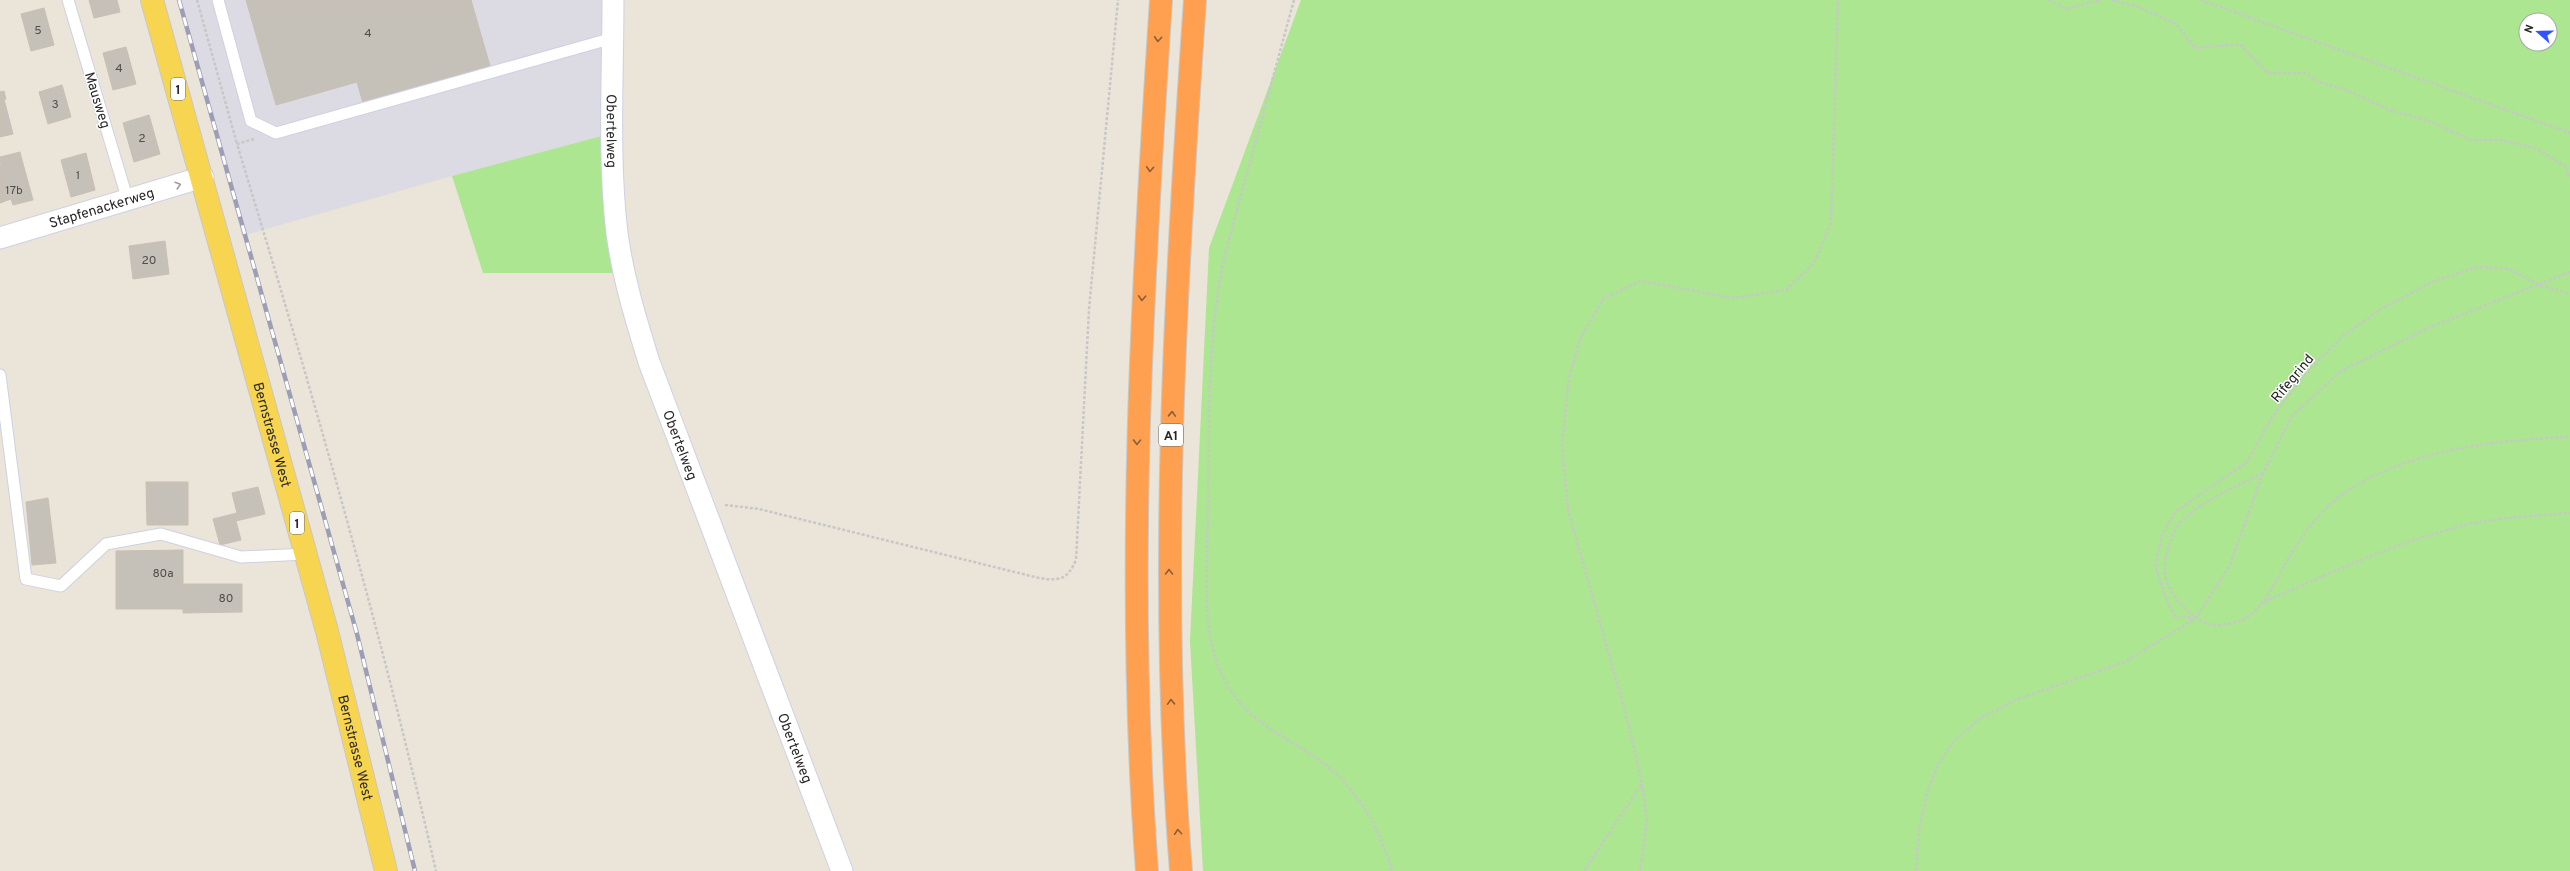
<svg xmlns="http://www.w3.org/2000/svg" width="2570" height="871" viewBox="0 0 2570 871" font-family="Overpass,sans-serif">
<rect width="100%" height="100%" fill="#ebe4d8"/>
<path fill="#dcdae3" d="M178 0H613V133L452 176 242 236Z"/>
<path fill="#ace691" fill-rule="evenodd" d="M1301 0H2570V871H1203L1190 641 1209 248ZM2526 20H2550V44H2526Z
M613 133 624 273H483L452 176Z"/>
<path fill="#c6c1b8" stroke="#c7c0b2" d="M89 0H117L120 12 94 18Z
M246 0H471L490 66 363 103 357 82 276 105Z
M44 8 54 45 31 51 21 14Z
M126 47 136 84 113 90 103 53Z
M62 85 71 117 48 124 39 92Z
M4 91 6 99 0 100V92Z
M4 99 13 134 0 137V100Z
M149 115 160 154 134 162 123 123Z
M20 152 22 160 1 165 0 157Z
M86 153 95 190 71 197 61 160Z
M22 160 33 200 13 205 11 199 0 203V165Z
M165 241 169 274 133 279 129 246Z
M146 482H188V525H147Z
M258 487 265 514 236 521 241 540 220 545 213 519 237 513 232 493Z
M48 498 56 563 32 565 26 502Z
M183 550V584H242V612L183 613V609H116V551Z"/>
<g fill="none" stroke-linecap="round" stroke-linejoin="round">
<g stroke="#cdd1e2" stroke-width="13">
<path id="lane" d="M68 0 128 201
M218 0 251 121 276 133 613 38
M0 375 26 579 61 586 106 544 161 534 241 557 306 554"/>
</g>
<g stroke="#cdd1e2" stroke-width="23">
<g id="street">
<path id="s1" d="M613 0C613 75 608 159 617 233 623 278 636 320 649 362L842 871"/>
<path id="s2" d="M0 238 203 177"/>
</g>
</g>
<g stroke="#c7c7c7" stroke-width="24">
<g id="primary">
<path id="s3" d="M152 0 327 631 386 871"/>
</g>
</g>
<g stroke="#c7c7c7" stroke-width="24">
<path id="highway" d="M1147 871C1125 580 1142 290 1161 0
M1181 871C1158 580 1175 290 1195 0"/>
</g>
<path stroke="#c7c7c7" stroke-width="2.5" stroke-dasharray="3 2" stroke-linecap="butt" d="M197 0 237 144
M1294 0 1225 254C1207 337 1209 422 1208 506 1208 550 1203 598 1211 641 1216 665 1226 688 1243 706 1264 729 1294 742 1319 760 1356 786 1380 828 1392 871
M2049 0 2066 9 2101 0
M2112 0 2139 7 2176 24 2195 48 2240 44 2267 73H2306L2319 82 2347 90 2390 110 2431 122 2471 140H2501L2535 148 2565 166 2570 178
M2201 0 2570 133
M254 139 237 144C310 384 380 626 436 871
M2263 473C2236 487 2195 503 2177 527 2174 531 2172 537 2170 542 2167 551 2163 564 2165 574 2168 595 2194 623 2215 625 2220 625 2227 624 2232 623 2263 618 2275 579 2290 556 2303 534 2320 511 2340 496 2403 450 2494 440 2570 437
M725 505 759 509 1039 578C1060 581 1067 580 1076 560L1089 309 1118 0
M2264 602C2329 574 2393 543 2462 526 2497 517 2534 516 2570 513
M2196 618 2175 616 2167 601 2155 566 2162 535 2175 512 2247 462 2271 419 2305 374 2344 335 2381 309 2432 282 2477 267 2509 269 2539 285 2570 294
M1584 871 1642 784
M1640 871 1647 821 1642 784 1628 722 1568 510 1562 446 1569 377 1581 337 1604 298 1641 281 1733 298 1786 290 1814 263 1831 223 1838 0
M1916 871 1919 829 1927 793 1938 764 1955 740 1981 718 2018 699 2125 662 2196 618 2229 567 2263 473 2292 416 2341 371 2428 328 2570 272"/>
<use href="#lane" stroke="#fff" stroke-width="11"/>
<use href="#street" stroke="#fff" stroke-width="21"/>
<use href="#primary" stroke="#f8d551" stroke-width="22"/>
<use href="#highway" stroke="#ffa050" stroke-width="22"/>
<g stroke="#9b9eb4" stroke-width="4.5">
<path id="rail" d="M179 0 357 634 415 871"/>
</g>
<use href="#rail" stroke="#fff" stroke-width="3" stroke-dasharray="9" stroke-linecap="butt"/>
</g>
<defs><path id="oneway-chevron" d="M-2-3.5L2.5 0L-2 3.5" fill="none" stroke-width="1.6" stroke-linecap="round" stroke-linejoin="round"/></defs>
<g stroke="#895e3a">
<use href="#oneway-chevron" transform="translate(1158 39) rotate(94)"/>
<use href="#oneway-chevron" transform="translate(1150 169) rotate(94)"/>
<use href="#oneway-chevron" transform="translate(1142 298) rotate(93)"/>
<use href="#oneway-chevron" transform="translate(1172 414) rotate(-88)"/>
<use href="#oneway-chevron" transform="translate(1137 442) rotate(91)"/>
<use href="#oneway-chevron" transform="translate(1169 572) rotate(-90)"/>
<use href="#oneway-chevron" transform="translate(1171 702) rotate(-92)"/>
<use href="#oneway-chevron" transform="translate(1178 832) rotate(-94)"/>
</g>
<use stroke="#9e9e9e" href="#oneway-chevron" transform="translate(178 185) rotate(-17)"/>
<g text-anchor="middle" stroke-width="3" stroke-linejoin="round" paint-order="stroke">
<g font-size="12" fill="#504e4c">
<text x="38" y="34">5</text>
<text x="368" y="37">4</text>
<text x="119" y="72">4</text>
<text x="55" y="108">3</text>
<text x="142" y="142">2</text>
<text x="78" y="179">1</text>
<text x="14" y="194">17b</text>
<text x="149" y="264">20</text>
<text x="163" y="577">80a</text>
<text x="226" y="602">80</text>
</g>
<g fill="#fff" stroke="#686868" stroke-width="1">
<rect x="171" y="78" width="14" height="22" rx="3"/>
<rect x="1159" y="424" width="24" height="22" rx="3"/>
<rect x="290" y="512" width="14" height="22" rx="3"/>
</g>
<g font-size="13" font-weight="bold" fill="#282828">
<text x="178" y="94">1</text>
<text x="1171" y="440">A1</text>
<text x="297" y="528">1</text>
</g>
<g font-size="14" fill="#282828" stroke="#fff">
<text transform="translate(98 100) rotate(73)" y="5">Mausweg</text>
<text dy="5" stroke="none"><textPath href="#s1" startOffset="131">Obertelweg</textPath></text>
<text dy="5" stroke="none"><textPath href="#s2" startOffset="106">Stapfenackerweg</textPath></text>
<text transform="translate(2292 378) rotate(-50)" y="5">Rifegrind</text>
<text dy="5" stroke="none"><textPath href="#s3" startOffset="451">Bernstrasse West</textPath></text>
<text dy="5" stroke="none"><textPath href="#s1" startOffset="455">Obertelweg</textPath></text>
<text dy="5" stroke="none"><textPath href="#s3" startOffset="775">Bernstrasse West</textPath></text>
<text dy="5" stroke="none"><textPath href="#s1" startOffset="779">Obertelweg</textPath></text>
</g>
</g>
<g transform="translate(2538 32) rotate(290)"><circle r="19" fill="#ffffff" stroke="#a9a9a9"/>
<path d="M0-3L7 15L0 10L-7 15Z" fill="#3253ff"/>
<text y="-6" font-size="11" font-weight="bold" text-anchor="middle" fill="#282828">N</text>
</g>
</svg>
